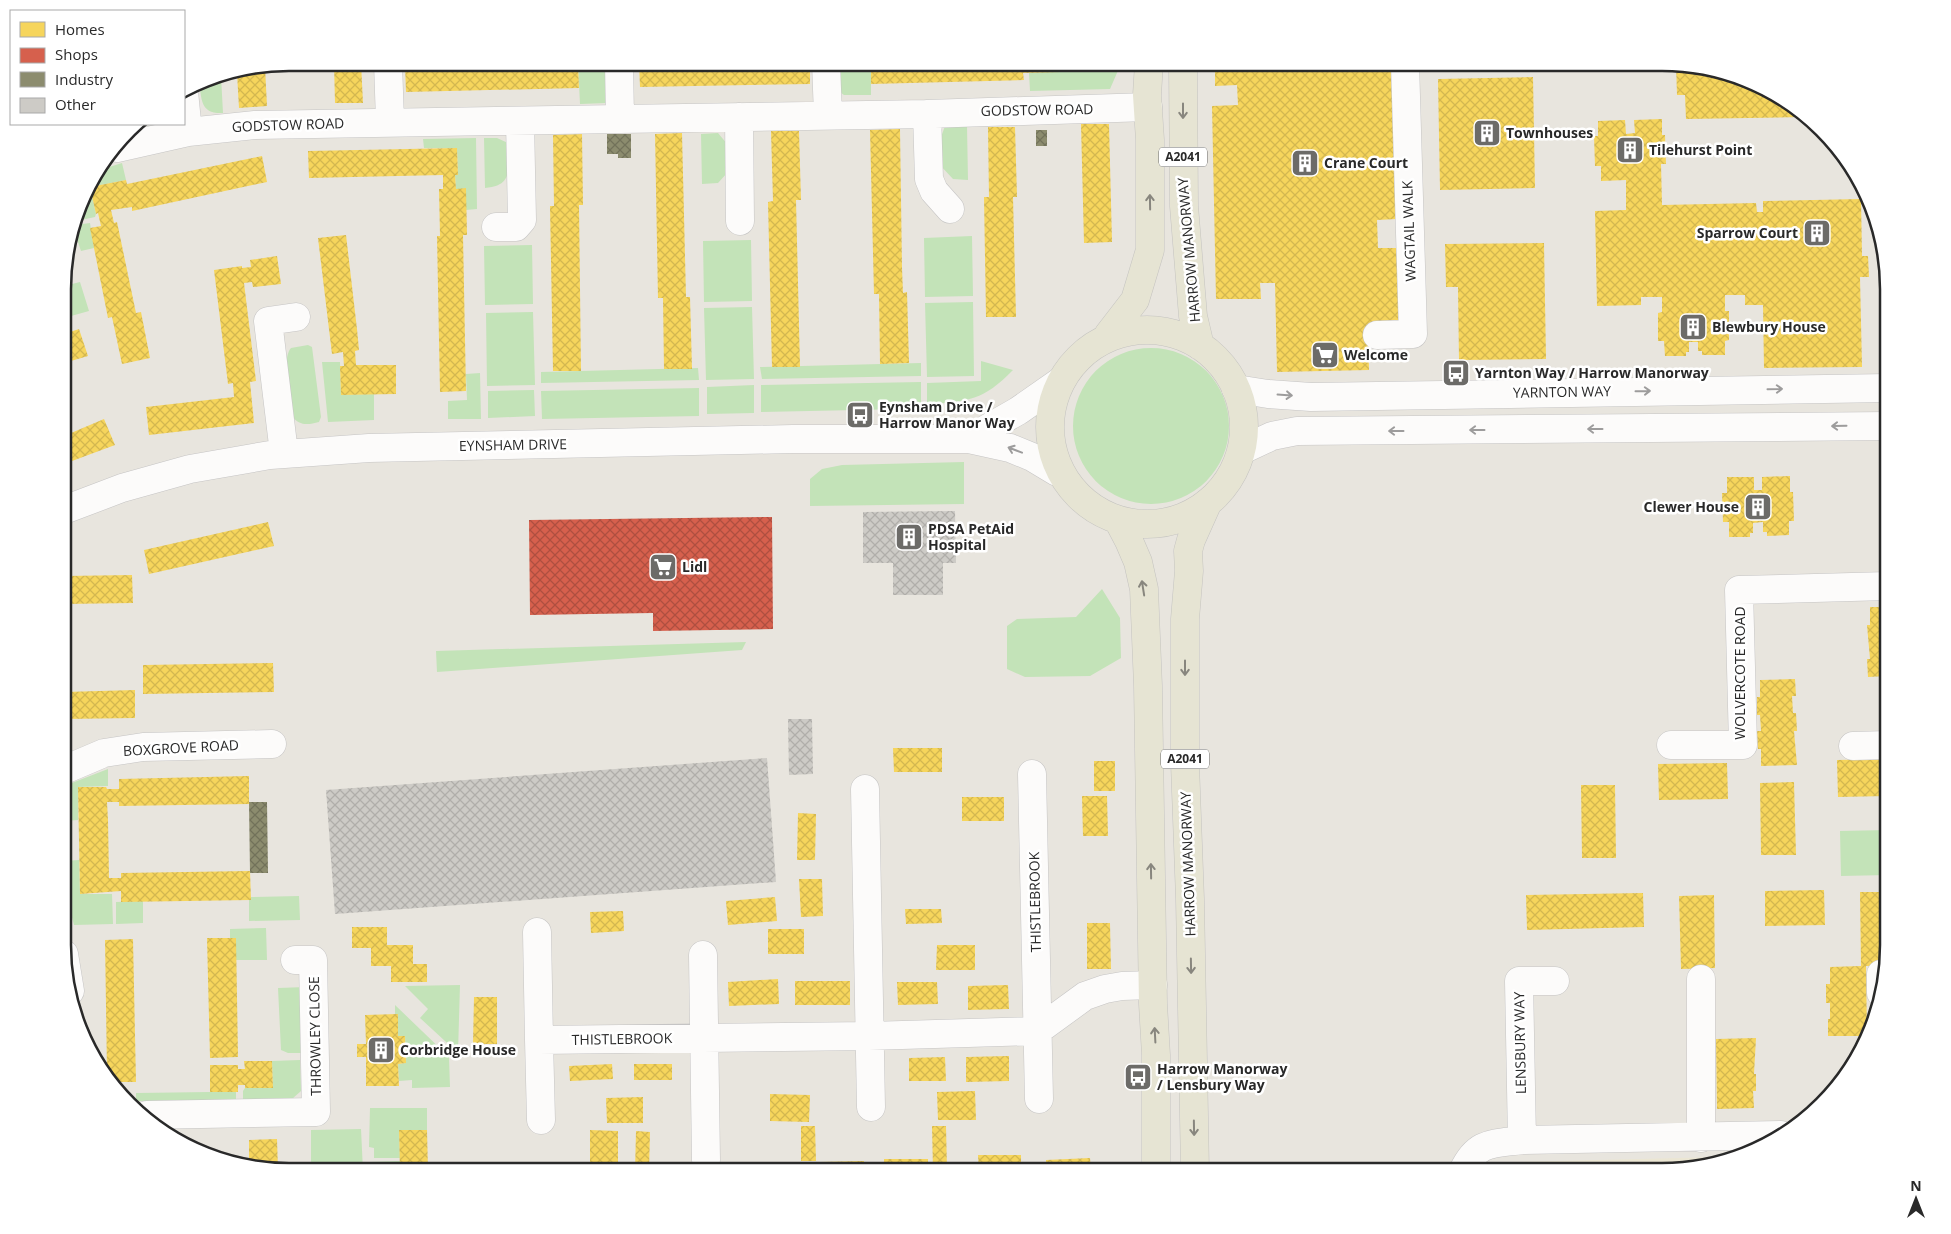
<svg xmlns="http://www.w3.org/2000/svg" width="1951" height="1234" viewBox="0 0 1951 1234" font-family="'Open Sans',sans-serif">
<defs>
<pattern id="homes-cross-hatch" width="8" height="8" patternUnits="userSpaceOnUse" patternTransform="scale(1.25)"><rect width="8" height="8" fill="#f6d55c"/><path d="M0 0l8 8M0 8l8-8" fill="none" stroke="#d3b750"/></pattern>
<pattern id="shops-cross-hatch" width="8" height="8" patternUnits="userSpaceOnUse" patternTransform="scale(1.25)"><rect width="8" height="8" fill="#d6604d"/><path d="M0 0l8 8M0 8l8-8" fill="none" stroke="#ae4f40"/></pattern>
<pattern id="industry-cross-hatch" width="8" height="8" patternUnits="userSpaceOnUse" patternTransform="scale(1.25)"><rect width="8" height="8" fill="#8c8c6e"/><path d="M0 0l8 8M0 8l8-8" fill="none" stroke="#72725a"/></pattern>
<pattern id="building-cross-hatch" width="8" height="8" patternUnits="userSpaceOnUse" patternTransform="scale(1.25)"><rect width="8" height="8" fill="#cdcbc6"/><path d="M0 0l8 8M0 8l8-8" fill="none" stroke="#b0aeaa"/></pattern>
</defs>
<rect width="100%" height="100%" fill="#e8e5de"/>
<path fill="#ebe6d3" d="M1721 1157 1676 1171H1493L1500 1165 1511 1162Z"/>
<path fill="#c3e3b8" d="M578 63H609L607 103 580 104Z
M833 63H871V95H844L837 90Z
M1060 63H1120V66L1110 89 1030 91 1029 73 1060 71Z
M221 76 223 113C200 114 202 100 199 82Z
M945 126H967L968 180 953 179 939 164V143Z
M718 133 728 145V172L718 183 702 184 701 134Z
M476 138 477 209 466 210V189H456L455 175H458L457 148H424L423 139Z
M484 138H497L508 143C508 166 515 186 485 188Z
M122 163 126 180 90 187 96 214 95 217 76 221 86 189 100 170Z
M90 223 94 248 81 251 74 230 75 225Z
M972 236 973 296 925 297 924 238Z
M751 240 752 301 704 302 703 241Z
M532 245 533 304 485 305 484 246Z
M80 282 89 311 64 318V286Z
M973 302 974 376 927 377 925 303Z
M752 307 754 379 706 380 704 308Z
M533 312 535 385 487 386 486 313Z
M308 345 312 347 321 417 319 422C308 425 299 426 292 416 290 400 281 359 291 348Z
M1073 426a78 78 0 1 1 156 0a78 78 0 1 1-156 0Z
M981 361 1013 370C984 400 968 402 927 404V383L981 381Z
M322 362H340L341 395 374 394V420L328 422Z
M921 363V376L762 379 760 367Z
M698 368 699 380 541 383V372Z
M480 373 481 419H448V401L467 400 466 374Z
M921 382V405L904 409 761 412V385Z
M754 385V413L707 414V387Z
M699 388V416L542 419 541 391Z
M534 390 535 416 488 418V391Z
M964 462V504L810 506V479L822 469 842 465Z
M1102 589 1120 618 1121 658 1090 676 1025 677 1007 669V626L1017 619 1076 617Z
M746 642 742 650 437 672 436 651Z
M108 769V786L78 787V820L64 821V786Z
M1888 830V875L1841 876 1840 831Z
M79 860 80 894H112L113 924 74 925 64 888V861Z
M299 896 300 920 249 921V900L251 897Z
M143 901V923L116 924V902Z
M266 928 267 960H236V938H230V929Z
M460 985 458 1053 420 1018 428 1009 405 986Z
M306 987 304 1053H288L281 1050 278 988Z
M395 1005 449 1057 450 1087 412 1088V1080L399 1081 398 1064 406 1063 405 1036H398V1015H395Z
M300 1060 301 1091 292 1099H243V1091L245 1088H273L272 1061Z
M210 1092H236V1100L136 1101V1093Z
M370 1108H427V1130H399L400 1158H374V1148L369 1147Z
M361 1129 363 1171H311V1130Z
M400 1161V1171H370V1162Z"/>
<path fill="url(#homes-cross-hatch)" d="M334 63H361L363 103H335Z
M518 63H578L579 88 406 92 405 65Z
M639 63H810V84L640 87Z
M871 63H1060V72L1023 73 1024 80 871 84Z
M1215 63H1394L1397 219 1377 220 1378 248H1399L1401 327 1368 328 1369 370 1277 372 1275 283H1260L1261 299H1216L1212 106 1238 105 1237 85 1215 86Z
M1676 64 1720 70 1787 101 1802 117 1686 119 1685 95H1677Z
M265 67 267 106 239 108 237 73Z
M1533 77 1535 188 1440 190 1438 79Z
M1662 119V135H1665L1666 164H1661L1662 205 1756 203 1757 212H1763V201L1861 199 1862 256H1868L1869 277H1860L1862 367 1764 368 1763 305H1745V295H1725V311H1729V340L1725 341V355H1702V351H1698V342H1689V352H1686V356H1665L1664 341H1658V313L1662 312V297H1641V305L1597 306 1595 211 1626 210V180L1601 181V166H1595L1594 136H1598V121L1625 120 1626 134 1635 133 1634 120Z
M1081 124H1109L1112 242 1084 243Z
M988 127H1015L1017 197H1013L1016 317H986L984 197H989Z
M900 129 902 268 903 293 907 292 909 363 880 364 879 294H874L870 130Z
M771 131H799L801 200H796L800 367H772L768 202 773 201Z
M682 133 686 297H690L692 369H664L663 298H658L655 134Z
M582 134 583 205H579L581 371H553L550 206H554L553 135Z
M457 148 458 175H455L456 189 466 188 467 235H463L466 391 440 392 437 236H440L439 189H443V175L309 178 308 151Z
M262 156 267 182 132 211V207L111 210 114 223 117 222 136 313 141 312 150 358 122 364 112 317 108 318 90 228 101 226 98 213 96 214 90 187 126 180 127 184Z
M346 235 357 329 359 350 355 351 356 365H396V394L341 395 340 366H344L343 352 332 354 318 238Z
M1544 243 1546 359 1459 360 1458 287H1446L1445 244Z
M277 256 281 284 253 287 252 282 244 283 256 381 250 382 254 423 149 435 146 407 234 397 233 383 228 384 214 270 242 266V268L251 267 250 260Z
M79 329 88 356 64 363V334Z
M104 419 115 445 64 464V436Z
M1790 476V492H1793L1794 521H1789V535L1767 536V532H1763V522L1753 523V533H1750V537H1729V522H1723L1722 493H1727V477H1754V490H1762V477Z
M268 522 274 546 149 574 144 550Z
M132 575 133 603 64 604V576Z
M1870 607H1888V676L1868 677 1867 659H1870L1867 625H1870Z
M273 663 274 692 143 694V665Z
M1795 679 1796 696H1792L1793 713H1796L1797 731H1794L1797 765 1761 766V749H1758L1757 731H1761L1760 715H1757V697H1760V680Z
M135 690V718L64 719V692Z
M893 748H942V772H894Z
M1888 759V796L1838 797 1837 760Z
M1094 761H1115V791H1094Z
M1727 763 1728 799 1659 800 1658 764Z
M249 776V804L119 806V802H107L108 820 109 878H121V873L250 871 251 900 121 902V891L80 894 78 787H106L107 789H119V779Z
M1794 782 1796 855H1761L1760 783Z
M1581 785H1615L1616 858H1582Z
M1082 796H1107L1108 836H1083Z
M962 797H1004V821H962Z
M798 813 816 814 815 860H797Z
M799 879H822L823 916 801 917Z
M1824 890 1825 925 1765 926V891Z
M1860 892H1888L1887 966H1866L1867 1036H1828V1019H1830V1003H1826V984H1830V967L1861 966Z
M1643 893 1644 927 1527 930 1526 895Z
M1714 895 1715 968 1681 969 1679 896Z
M775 897 777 921 728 925 726 901Z
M905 909H941L942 923 906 924Z
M623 911 624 931 591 933 590 912Z
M1087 923H1110L1111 969H1087Z
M352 927H387V945H413V964H427V982H391V966H371V948H352Z
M768 929H804V954H768Z
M207 938H236L238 1057 210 1058Z
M133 939 136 1082H115L107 1073 105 940Z
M937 945H975V970H936Z
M778 979 779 1004 729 1006 728 982Z
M795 981H850V1005H795Z
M897 982H937L938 1004 898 1005Z
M1008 985 1009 1009 968 1010V986Z
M474 997H497V1044H473Z
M398 1014V1036H405L406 1063 398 1064 399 1086H366V1057H357V1044H366L365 1015Z
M1756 1038 1754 1074H1756V1091H1753L1754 1108 1717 1109 1716 1039Z
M1009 1056V1081L966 1082V1057Z
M945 1057 946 1081H909V1058Z
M244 1061H272L273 1088H245V1085H238V1092H210V1065H238V1069H245Z
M612 1064 613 1079 570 1081 569 1066Z
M634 1064H672V1080H634Z
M975 1091 976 1120H938L937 1092Z
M770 1094 810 1095 809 1122 770 1121Z
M643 1097V1123H607L606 1098Z
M801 1126H815L816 1161H801Z
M932 1126H946L947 1170 933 1171Z
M399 1130H427L428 1171H400Z
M590 1130 618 1131V1171H590Z
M636 1131 650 1132 649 1171H635Z
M277 1139 278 1170 249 1165V1140Z
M978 1155H1021V1170L979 1171Z
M1090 1158 1091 1171H1046V1160Z
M884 1159H928V1171H884Z
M864 1161V1171H820V1162Z"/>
<path fill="url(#shops-cross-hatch)" d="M772 517 773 629 653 631V613L530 615 529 520Z"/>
<path fill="url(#industry-cross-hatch)" d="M1036 130H1047V146H1036Z
M607 134H631V158H618V154H607Z
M249 802H267L268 873H250Z"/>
<path fill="url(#building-cross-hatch)" d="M955 511 956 563H943V595H893V563H863V512Z
M788 719H812L813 774 789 775Z
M767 758 776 882 335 914 326 790Z"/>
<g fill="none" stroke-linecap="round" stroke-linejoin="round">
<g stroke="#c5c4c4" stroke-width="29">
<path id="minor" d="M388 63 390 121
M619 63 620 119
M826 63 828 115
M184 92 188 132
M927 114 929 179 934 191 950 209
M739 117 740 221
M117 148 188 132 255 125 927 114 1148 107
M496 227H516L522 220 520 121
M1377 335 1413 334 1405 63
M1236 389 1268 394 1311 397 1888 388
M969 439 1018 411 1061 381
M1242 450 1272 436 1297 431 1888 426
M284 453 268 321 296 317
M64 510 122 488 190 469 270 455 369 448 793 439H969L1010 448 1032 457 1057 472
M1671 745H1743L1739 590 1888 586
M1853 746 1888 745
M64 770 104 753 143 747 272 744
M1032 774 1039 1099
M865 789 871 1107
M537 932 539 1040 869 1036 1037 1031 1085 996 1105 989 1122 986 1153 985
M64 954 70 991
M703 955 706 1160
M1881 974V993
M1701 979V1138
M539 1040 541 1120
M147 1115 316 1112 313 960H295
M1522 1140 1519 981H1555
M1463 1171C1477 1141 1492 1144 1522 1140L1781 1135"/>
</g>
<g stroke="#c4c3c0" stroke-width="29">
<path id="major" d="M1183 63 1184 206 1193 316 1200 346
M1050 427a97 97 0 1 1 194 0a97 97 0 1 1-194 0Z
M1108 335 1135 300 1150 250V140L1147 95 1149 63
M1118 520 1129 541 1138 562 1144 589 1148 686 1153 1004 1156 1055V1171
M1195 1171 1190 899 1185 764V619L1189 571 1188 551 1191 540 1208 502"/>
</g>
<use href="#minor" stroke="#fcfbfa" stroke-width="28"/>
<use href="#major" stroke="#e6e4d3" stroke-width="28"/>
</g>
<defs><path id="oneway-shaft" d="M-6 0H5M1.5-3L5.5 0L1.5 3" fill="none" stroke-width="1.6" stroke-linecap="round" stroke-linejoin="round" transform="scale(1.25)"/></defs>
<g stroke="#88867e">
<use href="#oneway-shaft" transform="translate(1183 111) rotate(90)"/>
<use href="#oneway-shaft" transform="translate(1150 202) rotate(-91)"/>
<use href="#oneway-shaft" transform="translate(1143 588) rotate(-99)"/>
<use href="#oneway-shaft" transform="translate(1185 668) rotate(90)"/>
<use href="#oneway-shaft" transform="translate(1151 871) rotate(-91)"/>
<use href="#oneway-shaft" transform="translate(1191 966) rotate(89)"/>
<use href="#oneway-shaft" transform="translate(1155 1035) rotate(-93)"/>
<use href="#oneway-shaft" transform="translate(1194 1128) rotate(89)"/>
</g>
<g stroke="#9d9c9c">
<use href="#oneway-shaft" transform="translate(1775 389) rotate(-1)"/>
<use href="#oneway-shaft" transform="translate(1643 391) rotate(-1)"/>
<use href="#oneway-shaft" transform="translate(1285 395) rotate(4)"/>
<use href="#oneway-shaft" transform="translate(1839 426) rotate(179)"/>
<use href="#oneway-shaft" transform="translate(1595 429) rotate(180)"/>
<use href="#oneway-shaft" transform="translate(1477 430) rotate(180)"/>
<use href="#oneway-shaft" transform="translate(1396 431) rotate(180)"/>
<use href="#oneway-shaft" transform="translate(1015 450) rotate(-159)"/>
</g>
<defs>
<g id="building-square" transform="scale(1.4375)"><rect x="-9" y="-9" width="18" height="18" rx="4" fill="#6c6b68" stroke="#fff"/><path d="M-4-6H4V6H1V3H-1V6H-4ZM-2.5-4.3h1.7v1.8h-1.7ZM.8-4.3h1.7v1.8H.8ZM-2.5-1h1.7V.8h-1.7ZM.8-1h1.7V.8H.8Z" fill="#fff"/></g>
<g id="supermarket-square" transform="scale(1.4375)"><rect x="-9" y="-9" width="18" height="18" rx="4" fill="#6c6b68" stroke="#fff"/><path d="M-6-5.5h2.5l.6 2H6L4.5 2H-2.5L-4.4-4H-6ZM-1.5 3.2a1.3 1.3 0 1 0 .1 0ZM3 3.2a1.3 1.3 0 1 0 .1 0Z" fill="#fff"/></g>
<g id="bus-square" transform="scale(1.4375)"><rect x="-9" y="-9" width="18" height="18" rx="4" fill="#6c6b68" stroke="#fff"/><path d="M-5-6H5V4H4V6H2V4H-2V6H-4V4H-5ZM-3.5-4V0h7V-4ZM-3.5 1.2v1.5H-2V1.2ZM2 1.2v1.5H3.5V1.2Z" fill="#fff"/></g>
</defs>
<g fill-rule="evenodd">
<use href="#building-square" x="1487" y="133"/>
<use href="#building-square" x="1630" y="150"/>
<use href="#building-square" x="1305" y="163"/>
<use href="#building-square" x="1817" y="233"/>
<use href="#building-square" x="1693" y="327"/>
<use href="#supermarket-square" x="1325" y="355"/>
<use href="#bus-square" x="1456" y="373"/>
<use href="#bus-square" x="860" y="415"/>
<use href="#building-square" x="1758" y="507"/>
<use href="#building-square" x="909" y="537"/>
<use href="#supermarket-square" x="663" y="567"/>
<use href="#building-square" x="381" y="1050"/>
<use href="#bus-square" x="1138" y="1077"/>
</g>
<g text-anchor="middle" stroke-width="5" stroke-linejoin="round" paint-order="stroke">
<g fill="#fff" stroke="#696969" stroke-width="1">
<rect x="1159" y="147.5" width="48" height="19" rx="4"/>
<rect x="1161" y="749.5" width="48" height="19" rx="4"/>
</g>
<g font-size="12" font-weight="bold" fill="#292929">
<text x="1183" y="161">A2041</text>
<text x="1185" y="763">A2041</text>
</g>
<g font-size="14" fill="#292929" stroke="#fff">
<text transform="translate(1037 110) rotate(-1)" y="5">GODSTOW ROAD</text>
<text transform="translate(288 125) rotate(-2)" y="5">GODSTOW ROAD</text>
<text transform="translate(1409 231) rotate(-92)" y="5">WAGTAIL WALK</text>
<text transform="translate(1189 250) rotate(-95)" y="5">HARROW MANORWAY</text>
<text transform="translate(1562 392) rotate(-1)" y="5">YARNTON WAY</text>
<text transform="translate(513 445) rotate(-1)" y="5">EYNSHAM DRIVE</text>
<text transform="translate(1740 673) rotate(-90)" y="5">WOLVERCOTE ROAD</text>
<text transform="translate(181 748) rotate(-3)" y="5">BOXGROVE ROAD</text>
<text transform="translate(1188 864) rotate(-92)" y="5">HARROW MANORWAY</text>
<text transform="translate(1035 902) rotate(-91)" y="5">THISTLEBROOK</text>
<text transform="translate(315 1036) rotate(-91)" y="5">THROWLEY CLOSE</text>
<text transform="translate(622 1039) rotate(-1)" y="5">THISTLEBROOK</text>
<text transform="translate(1520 1043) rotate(-91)" y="5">LENSBURY WAY</text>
</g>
<g font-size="14" font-weight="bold" fill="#292929" stroke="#fff" text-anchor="start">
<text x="1506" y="138">Townhouses</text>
<text x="1649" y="155">Tilehurst Point</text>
<text x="1324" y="168">Crane Court</text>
<text x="1798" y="238" text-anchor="end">Sparrow Court</text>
<text x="1712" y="332">Blewbury House</text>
<text x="1344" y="360">Welcome</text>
<text x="1475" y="378">Yarnton Way / Harrow Manorway</text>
<text x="879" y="412">Eynsham Drive /<tspan x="879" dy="16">Harrow Manor Way</tspan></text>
<text x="1739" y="512" text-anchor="end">Clewer House</text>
<text x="928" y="534">PDSA PetAid<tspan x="928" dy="16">Hospital</tspan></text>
<text x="682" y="572">Lidl</text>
<text x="400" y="1055">Corbridge House</text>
<text x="1157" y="1074">Harrow Manorway<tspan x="1157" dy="16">/ Lensbury Way</tspan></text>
</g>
</g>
<path d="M0 0H1951V1234H0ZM289 71H1662A218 218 0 0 1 1880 289V945A218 218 0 0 1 1662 1163H289A218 218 0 0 1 71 945V289A218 218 0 0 1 289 71Z" fill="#fff" fill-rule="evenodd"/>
<path fill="none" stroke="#292929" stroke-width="2.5" d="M289 71H1662A218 218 0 0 1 1880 289V945A218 218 0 0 1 1662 1163H289A218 218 0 0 1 71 945V289A218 218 0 0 1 289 71Z"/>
<rect x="10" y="10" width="175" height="115" fill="#ffffff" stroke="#a9a9a9"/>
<rect x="20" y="22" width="25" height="15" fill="#f6d55c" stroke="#a9a9a9"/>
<text x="55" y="35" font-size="15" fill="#292929">Homes</text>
<rect x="20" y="48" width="25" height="15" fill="#d6604d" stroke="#a9a9a9"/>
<text x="55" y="60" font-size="15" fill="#292929">Shops</text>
<rect x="20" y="72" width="25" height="15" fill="#8c8c6e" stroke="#a9a9a9"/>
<text x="55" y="85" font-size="15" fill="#292929">Industry</text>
<rect x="20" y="98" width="25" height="15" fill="#cdcbc6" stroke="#a9a9a9"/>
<text x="55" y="110" font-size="15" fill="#292929">Other</text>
<g transform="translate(1916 1199)" stroke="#ffffff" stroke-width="4" paint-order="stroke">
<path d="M0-4L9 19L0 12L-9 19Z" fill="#292929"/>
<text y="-8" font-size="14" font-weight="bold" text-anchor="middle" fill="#292929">N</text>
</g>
</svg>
